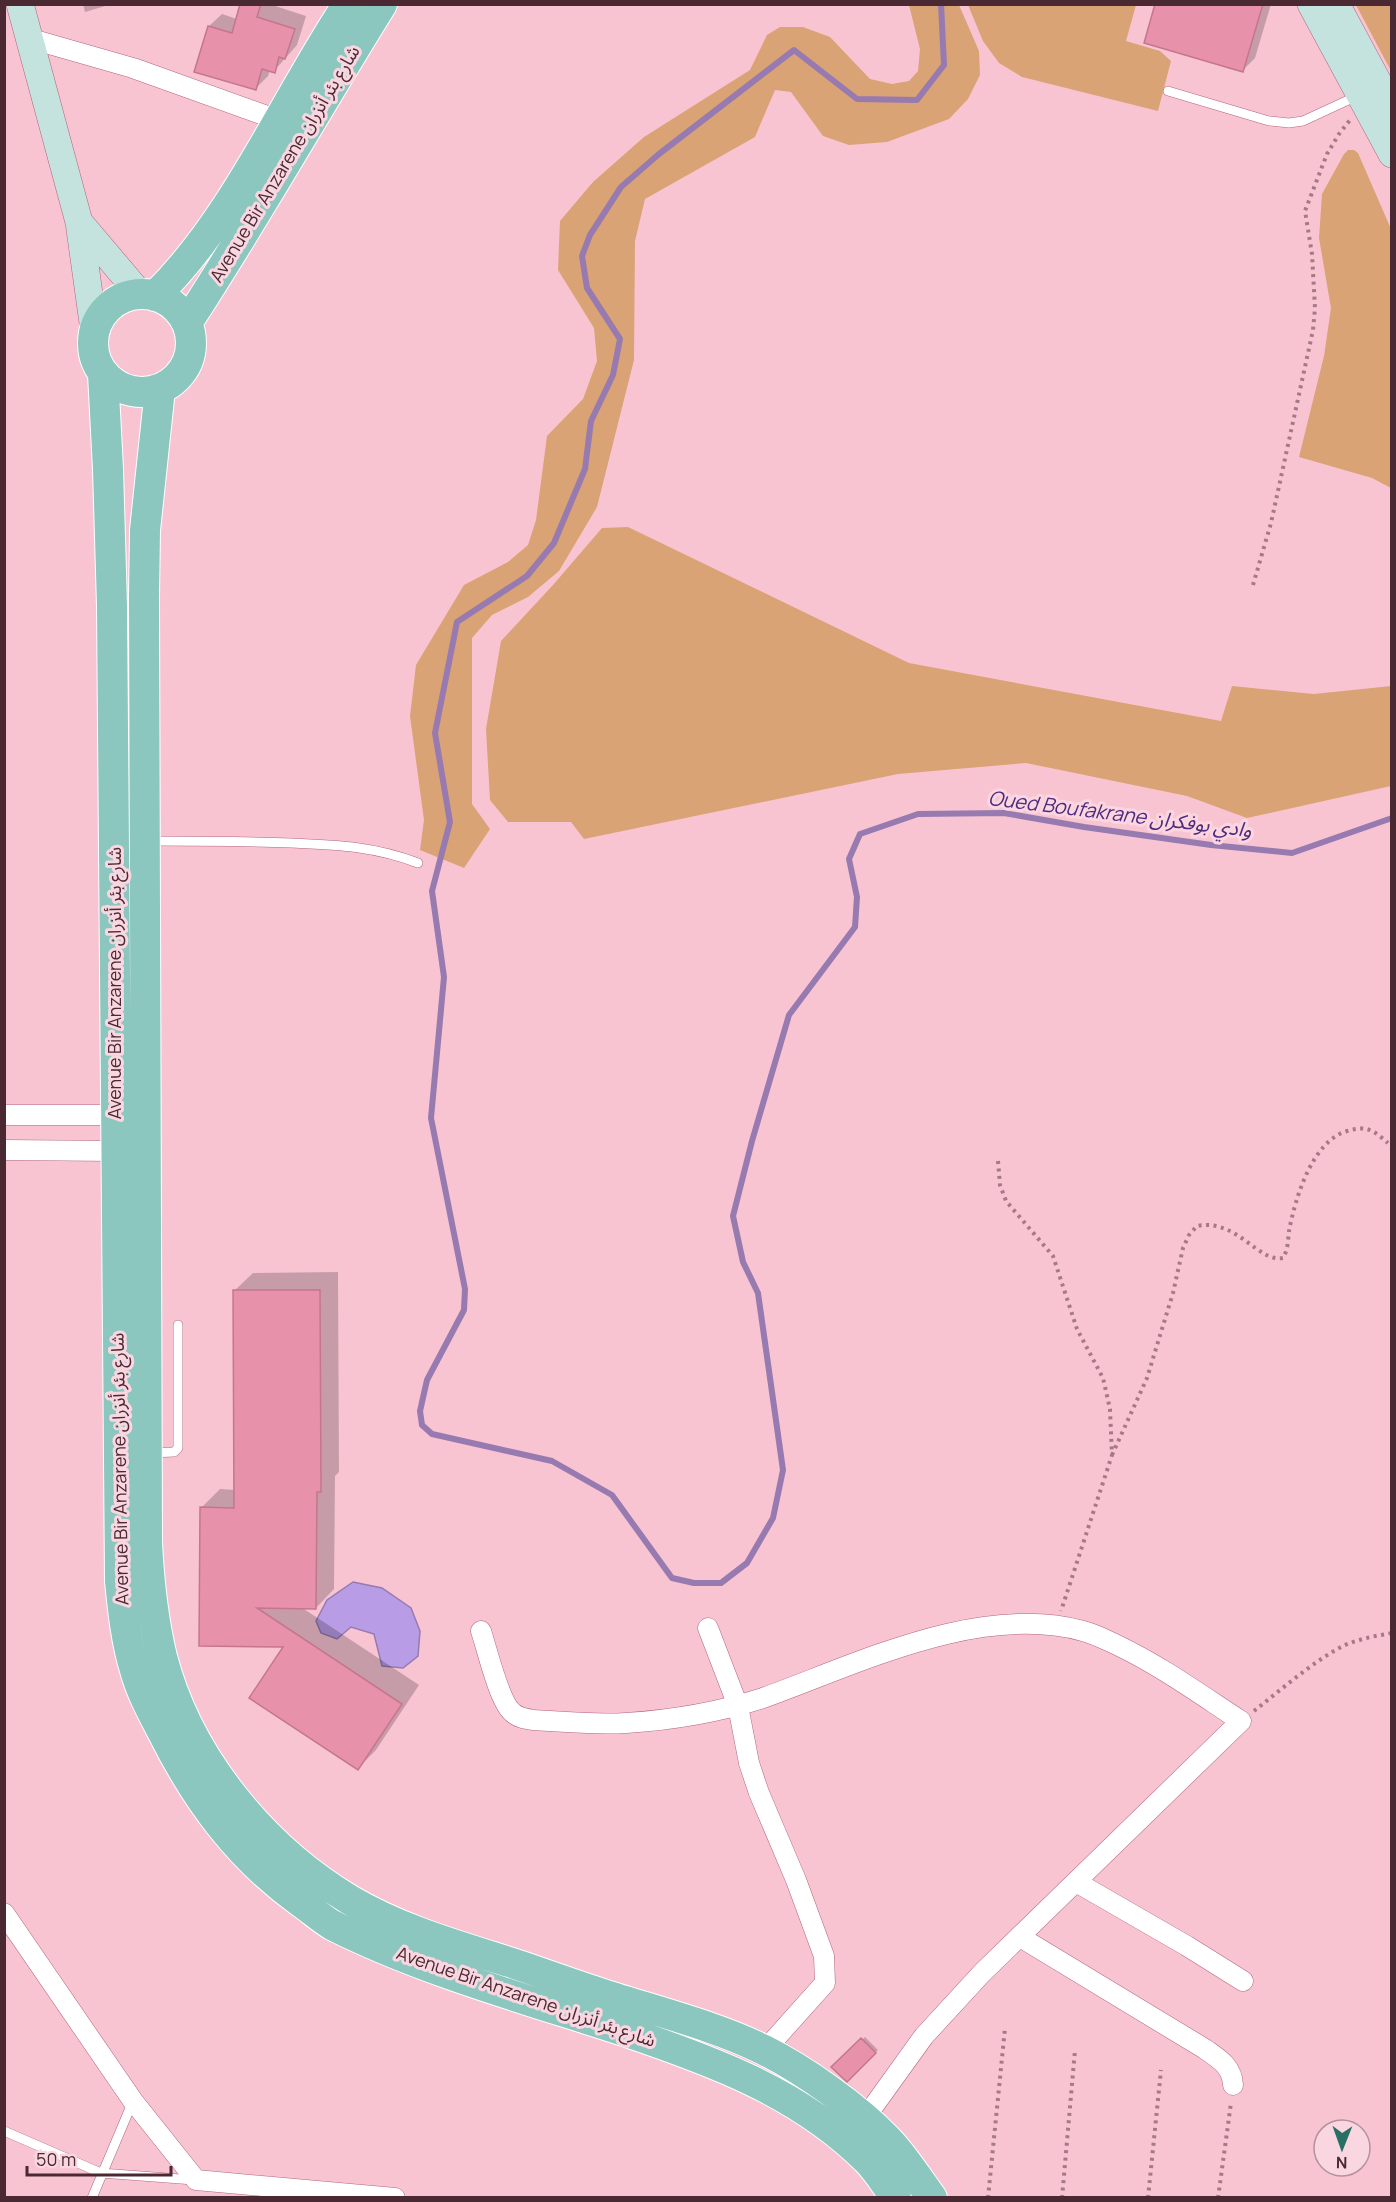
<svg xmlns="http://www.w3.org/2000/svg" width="1396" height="2202" viewBox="0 0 1396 2202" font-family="Manrope,'Noto Sans Arabic',sans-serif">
<rect width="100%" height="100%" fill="#f8c4d2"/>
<path fill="#d9a375" d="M909 5H959L979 51 980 75 968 99 949 119 887 142 849 145 823 136 791 92 775 90 755 137 645 199 635 241 634 360 597 507 559 571 528 597 492 615 472 638V804L490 829 464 868 420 850 424 820 410 716 416 665 464 585 508 562 528 545 536 520 547 436 583 399 597 361 594 328 558 270 560 221 593 182 644 137 750 70 767 35 780 27H803L830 37 870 79 892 84 909 81 918 71 920 49Z
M968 5H1136L1126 41 1160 51 1171 61 1158 111 1022 77 999 63 983 41Z
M1356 5H1391V71Z
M1348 150H1354L1358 153 1391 229V488L1372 478 1299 457 1324 356 1331 308 1319 238 1322 194 1344 154Z
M628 527 909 663 1221 721 1232 686 1314 694 1391 686V786L1247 818 1187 796 1026 763 898 774 584 839 571 822H508L490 800 486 729 501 641 553 585 602 528Z"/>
<path fill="#b89ce5" stroke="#977ab0" stroke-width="1.5" d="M353 1582 382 1588 411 1608 420 1631 418 1656 403 1668 382 1666 374 1634 351 1627 337 1639 321 1633 316 1621 327 1600Z"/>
<path fill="#0003" d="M83 4H112L85 12Z
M242 4H269L306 16 297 45 274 71 270 70 268 76 255 89 196 71 209 26 222 14 237 19Z
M1156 4H1271L1255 58 1243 70Z
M338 1272 339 1472 335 1476 334 1589 316 1608 301 1607 419 1685 376 1750 358 1768 286 1645H200L201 1508 220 1489 236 1490 234 1291 253 1273Z
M865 2037 878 2050 847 2080 834 2067Z"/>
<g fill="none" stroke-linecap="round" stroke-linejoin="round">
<path stroke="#977ab0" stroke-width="6" d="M941 4 944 65 917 100 857 99 794 50 659 154 621 187 590 235 582 256 587 288 620 339 613 375 591 421 585 469 554 543 527 576 457 622 435 733 450 822 432 891 444 977 431 1118 465 1289 464 1310 427 1380 420 1411 422 1425 432 1434 552 1461 612 1495 672 1578 694 1583H721L747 1563 773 1518 783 1470 758 1293 743 1262 733 1216 752 1141 789 1015 855 927 857 897 849 859 860 834 918 814 1004 813 1084 827 1211 845 1292 853 1392 818"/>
</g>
<path fill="#e792aa" stroke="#c5768d" stroke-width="1.5" d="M240 4H261L257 17 295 29 285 59 279 57 275 73 262 69 256 90 194 72 208 26 232 33Z
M1155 4H1263L1243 72 1144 43Z
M233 1290H320L321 1492H317L316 1609 257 1608 402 1704 358 1770 249 1698 283 1647 199 1646 200 1507 234 1508Z
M861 2038 876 2053 847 2082 831 2067Z"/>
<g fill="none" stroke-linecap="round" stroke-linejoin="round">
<g stroke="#b3667c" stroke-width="10">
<path id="service" d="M1168 91 1269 121 1289 123 1303 121 1357 96
M148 841C195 841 243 841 291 843 337 845 374 846 418 863
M151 1453 174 1452 178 1448V1325
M4 2131 101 2173 194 2180
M92 2198 133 2101"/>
</g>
<g stroke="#b3667c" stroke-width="21">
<path id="minor" d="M28 38 133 68 278 120
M4 1115H115
M4 1150 115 1151
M708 1628 738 1706 749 1763 759 1793 796 1880 824 1956 825 1983 765 2050
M481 1631C487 1649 499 1701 512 1712 518 1718 526 1719 534 1720 565 1722 596 1725 626 1723 672 1720 719 1712 763 1698 860 1663 979 1603 1083 1631 1095 1634 1106 1640 1117 1645 1161 1666 1201 1695 1241 1721L982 1973 924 2036 865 2118
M1076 1882 1187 1946 1243 1981
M4 1913 133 2101 196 2180 395 2198
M1020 1937 1205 2049C1219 2059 1232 2066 1233 2085"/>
</g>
<g stroke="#b3667c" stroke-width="28">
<path id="secondary" d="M20 4 79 222 94 330
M1311 4 1392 154
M1336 4 1392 108
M79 222 140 294"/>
</g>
<g stroke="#fff" stroke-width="32">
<path id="primary" d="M93 343a49 49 0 1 1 98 0a49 49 0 1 1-98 0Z
M155 296C236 217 285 98 348 4
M187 323C255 219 316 110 382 4
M103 374 108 469 112 606 120 1581C123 1611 126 1641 135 1670 141 1692 152 1712 163 1733 197 1801 239 1858 302 1903 312 1910 322 1919 332 1925 421 1970 526 1999 621 2030 710 2060 799 2092 867 2160 878 2171 886 2185 896 2198
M160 389 145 530 144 597 147 1543C149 1581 153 1620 162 1657 188 1757 262 1847 350 1900 399 1929 455 1945 509 1962 540 1972 571 1984 603 1994 655 2011 716 2026 764 2050 804 2070 858 2108 889 2141 905 2158 918 2179 932 2198"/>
</g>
<path stroke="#a57a86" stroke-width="4" stroke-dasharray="3 4.5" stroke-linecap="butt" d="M1253 585 1271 523 1313 330 1315 308 1312 254 1305 211 1327 154 1339 134 1350 120
M998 1161 1000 1185 1006 1201 1053 1256 1077 1329 1103 1378 1110 1409 1112 1455 1061 1611
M1112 1455 1147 1378 1173 1293 1183 1248 1189 1235 1197 1226C1237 1218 1258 1263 1283 1258 1288 1250 1288 1240 1289 1231 1295 1199 1312 1141 1347 1131 1367 1125 1373 1130 1388 1143
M1254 1711C1282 1689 1310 1664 1341 1647 1357 1639 1375 1636 1392 1633
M988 2198 1005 2028
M1062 2198 1075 2050
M1148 2198 1161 2070
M1218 2198 1231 2103"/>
<use href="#service" stroke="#fff" stroke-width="9"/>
<use href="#minor" stroke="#fff" stroke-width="20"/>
<use href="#secondary" stroke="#c5e3de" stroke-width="27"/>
<use href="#primary" stroke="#8bc7be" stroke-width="30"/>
</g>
<g text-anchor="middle" stroke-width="6" stroke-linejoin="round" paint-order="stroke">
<g font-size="18" fill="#4a2933" stroke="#fad7e0">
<text transform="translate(285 164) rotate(-59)" y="6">Avenue Bir Anzarene شارع بئر أنزران</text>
<text transform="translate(115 983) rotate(-90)" y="6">Avenue Bir Anzarene شارع بئر أنزران</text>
<text transform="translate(120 1469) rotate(-91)" y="6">Avenue Bir Anzarene شارع بئر أنزران</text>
<text transform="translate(526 1997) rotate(19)" y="6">Avenue Bir Anzarene شارع بئر أنزران</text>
</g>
<g font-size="20" font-style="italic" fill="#50297d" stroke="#fad7e0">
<text transform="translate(1120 814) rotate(7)" y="7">Oued Boufakrane وادي بوفكران</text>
</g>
</g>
<rect width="1396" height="2202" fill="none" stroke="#4a2933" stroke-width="12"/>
<g transform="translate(1342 2148) rotate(181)"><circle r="28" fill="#fad7e0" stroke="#b4919b" stroke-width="1.5"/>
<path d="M0-4.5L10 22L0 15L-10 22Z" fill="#286f64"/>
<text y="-9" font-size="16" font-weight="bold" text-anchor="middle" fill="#4a2933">N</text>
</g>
<path d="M27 2166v9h144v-9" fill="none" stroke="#4a2933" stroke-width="3"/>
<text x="36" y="2166" font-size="18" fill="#4a2933" stroke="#fad7e0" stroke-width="4.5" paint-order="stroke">50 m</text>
</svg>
